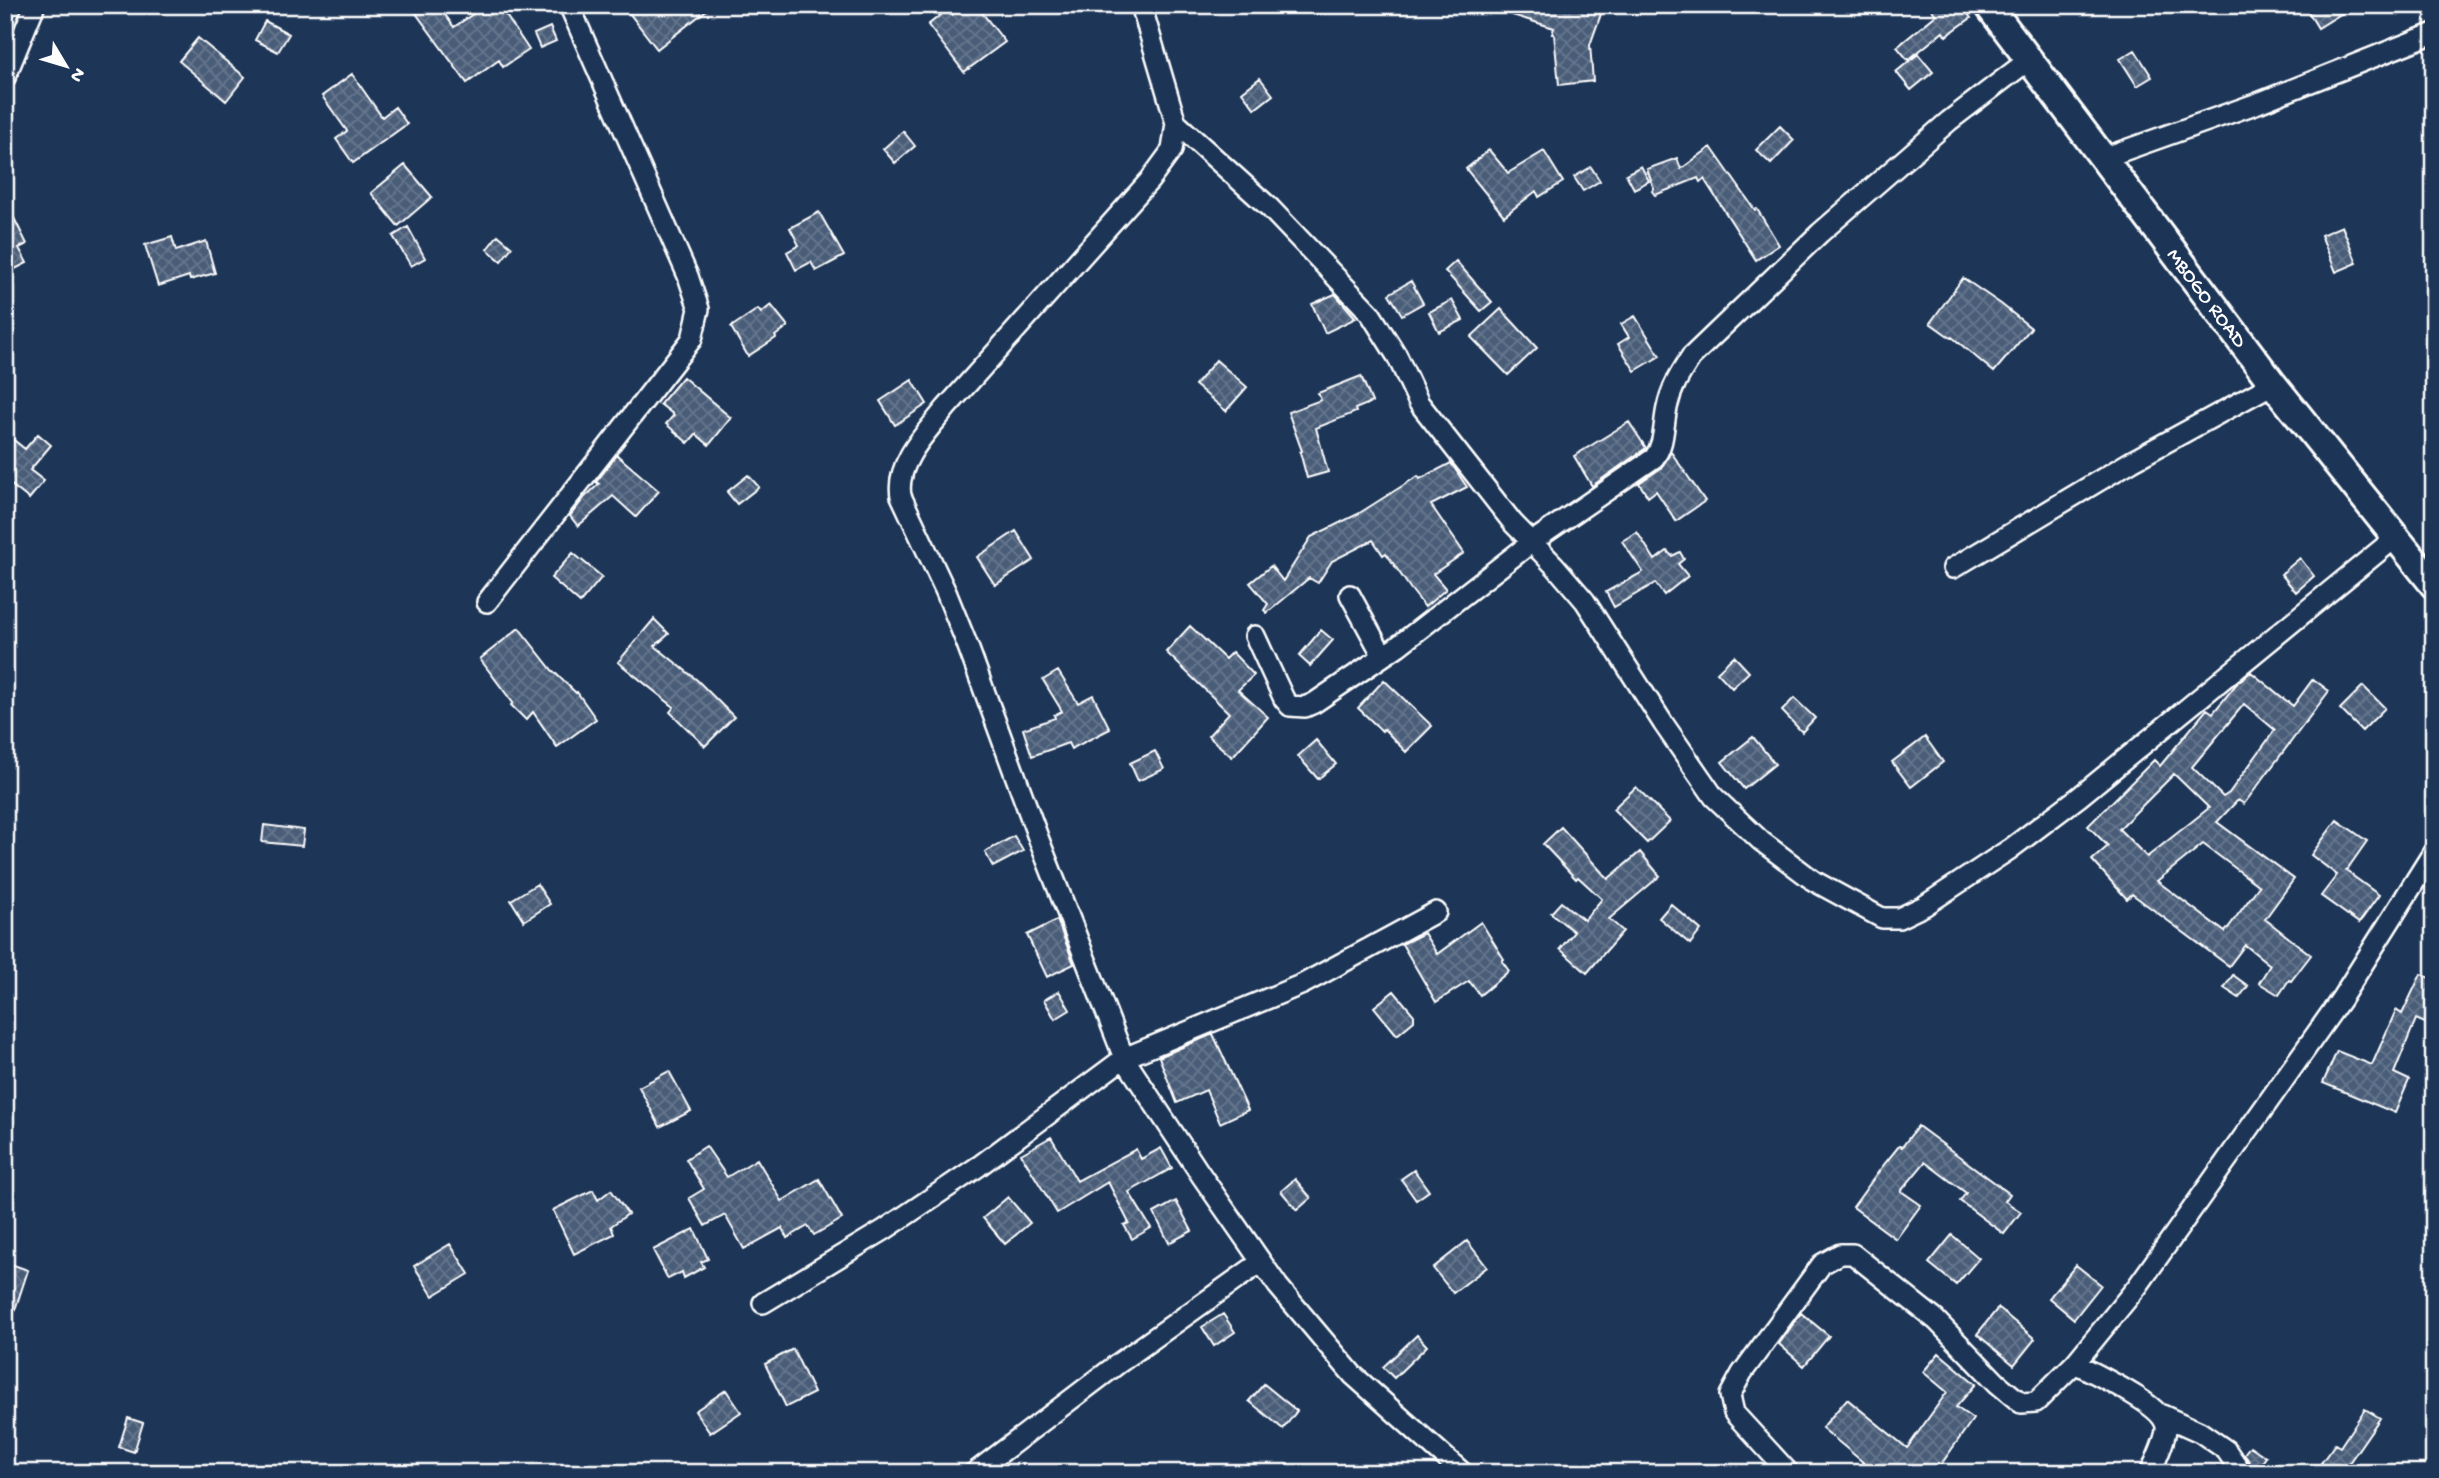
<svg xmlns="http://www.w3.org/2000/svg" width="2439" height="1478" viewBox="0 0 2439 1478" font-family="'Gochi Hand',sans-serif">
<defs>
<pattern id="building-cross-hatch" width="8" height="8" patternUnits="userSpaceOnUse" patternTransform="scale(1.75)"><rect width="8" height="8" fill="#4a5d79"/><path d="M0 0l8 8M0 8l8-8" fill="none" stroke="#65758d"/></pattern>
</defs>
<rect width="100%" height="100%" fill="#1d3557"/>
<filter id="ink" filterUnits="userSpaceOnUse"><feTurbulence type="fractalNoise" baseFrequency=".0143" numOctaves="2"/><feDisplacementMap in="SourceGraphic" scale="14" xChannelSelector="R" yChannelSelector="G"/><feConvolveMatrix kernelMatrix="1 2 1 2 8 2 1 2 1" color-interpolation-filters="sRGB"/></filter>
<g filter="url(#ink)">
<path fill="url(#building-cross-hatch)" stroke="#fff" stroke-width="2" fill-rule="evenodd" d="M410 5H438L454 27 486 5H499L529 50 503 67 499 60 467 83Z
M623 5H713L657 49Z
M964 5H976L1005 42 964 72 928 25 947 10 951 15Z
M1493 5H1576L1601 14 1590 45 1593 81 1559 85 1554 34H1552L1554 28 1493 9Z
M1928 5H1961L1971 18 1946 36 1943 32 1908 60 1897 47 1936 15Z
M2304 5H2355L2318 28Z
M265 21 289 34 278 52 255 40Z
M550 27 556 41 540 48 534 34Z
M198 38 245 77 226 101 179 61Z
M2135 50 2152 77 2137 86 2120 59Z
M1918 54 1933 72 1911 90 1896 72Z
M352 74 382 117 395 107 407 124 353 163 336 139 347 131 322 96Z
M1260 78 1273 95 1255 109 1242 92Z
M1780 126 1794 140 1771 164 1756 150Z
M903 131 915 146 895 163 883 149Z
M1711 147 1755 210 1757 209 1779 245 1756 260 1704 179 1700 182 1698 178 1655 195 1652 191 1654 189 1647 169 1677 158 1681 169Z
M1489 150 1508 173 1544 151 1563 182 1539 197 1536 191 1504 216 1466 169Z
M405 165 432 197 398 226 371 193Z
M1641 166 1649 181 1634 189 1626 174Z
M1591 167 1600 181 1583 191 1574 177Z
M5 200 27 244 19 248 27 263 5 274Z
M819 212 844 256 816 271 811 262 796 270 787 252 799 245 790 228Z
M2342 226 2357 263 2336 272 2321 235Z
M408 227 425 258 411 266 393 236Z
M498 235 512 247 501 261 487 249Z
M172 237 176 251 206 241 215 273 190 280 189 276 158 286 145 245Z
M1456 261 1492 302 1481 311 1445 271Z
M1963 278 2001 304 2031 328 1994 372 1952 337 1951 338 1930 323Z
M1411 281 1423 303 1402 315 1389 294Z
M1335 294 1356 318 1325 333 1312 304Z
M1452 300 1463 320 1439 332 1429 312Z
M771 305 788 326 775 336 776 338 748 356 731 327 758 309 761 313Z
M1501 309 1537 348 1508 375 1471 337Z
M1635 316 1660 356 1635 371 1618 344 1629 337 1621 324Z
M1216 360 1247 387 1226 411 1195 385Z
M1361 376 1372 402 1355 409 1356 412 1316 428 1328 472 1307 478 1300 452 1302 451 1288 412 1321 400 1318 393Z
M683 377 731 418 709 445 696 434 688 443 666 424 674 415 660 404Z
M912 380 927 404 895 425 880 401Z
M1629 422 1646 448 1592 486 1574 456Z
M5 433 25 449 38 434 51 445 30 470 44 481 29 499 5 480Z
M1671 452 1705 501 1676 521 1656 491 1648 497 1639 483 1661 468Z
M617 455 659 491 636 517 613 496 578 526 570 516 585 497 599 484 596 482Z
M1451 463 1467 487 1431 505 1464 553 1433 574 1446 589 1425 607 1410 588 1386 553 1383 555 1373 540 1332 561 1318 583 1309 578 1267 613 1264 610 1268 604 1250 583 1271 566 1283 581 1311 537 1358 514 1418 476 1420 479Z
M748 475 759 487 737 504 727 492Z
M1016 531 1034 560 995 585 977 557Z
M1637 532 1655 560 1667 551 1672 556 1680 552 1684 559 1678 564 1688 576 1664 595 1655 583 1614 607 1606 592 1643 572 1622 541Z
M573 553 602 577 580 603 551 578Z
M2300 558 2314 576 2296 592 2281 574Z
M654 619 669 634 655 646 697 680 734 717 705 746 670 712 674 707 618 662Z
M1190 626 1225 659 1232 652 1254 675 1238 690 1268 717 1232 757 1208 736 1229 713 1166 652Z
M519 628 552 670 576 693 577 692 596 719 557 747 533 712 526 720 511 705 513 703 480 659Z
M1321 630 1333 640 1310 666 1299 656Z
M1734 656 1749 672 1732 688 1717 672Z
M1058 671 1078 703 1093 695 1110 729 1071 749 1068 743 1032 756 1023 729 1055 718 1054 715 1062 711 1043 680Z
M2251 672 2293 706 2313 679 2329 691 2244 804 2238 800 2217 822 2294 879 2265 919 2311 955 2291 981 2289 980 2279 995 2259 983 2270 965 2245 945 2229 966 2132 894 2127 899 2092 860 2108 846 2088 826 2154 760 2160 766 2207 709 2213 713 2238 682ZM2244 704 2275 730 2229 793 2223 797 2192 767ZM2174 774 2209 808 2147 857 2119 829ZM2203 844 2259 886 2225 932 2157 881Z
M1384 680 1432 726 1406 752 1384 729 1382 731 1358 708Z
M2363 686 2385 708 2362 731 2340 709Z
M1794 698 1815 718 1802 732 1782 711Z
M1753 737 1775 764 1744 789 1722 762Z
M1925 737 1943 762 1911 787 1892 762Z
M1316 740 1336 764 1318 779 1298 756Z
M1155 751 1164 769 1138 781 1130 763Z
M1636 787 1670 821 1647 843 1613 809Z
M2337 820 2367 841 2346 871 2379 895 2359 923 2321 896 2337 875 2311 855Z
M264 825 304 830 302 846 262 842Z
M1561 827 1608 879 1640 852 1660 876 1609 919 1623 931 1587 973 1560 949 1574 932 1551 913 1561 902 1584 920 1602 899 1578 877 1576 879 1543 844Z
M1014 836 1023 851 993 867 985 852Z
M537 884 550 904 524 921 511 900Z
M1671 904 1701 930 1690 944 1659 918Z
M1057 920 1074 964 1047 977 1027 935Z
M1481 922 1504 959 1502 961 1509 971 1480 995 1469 981 1436 1002 1402 944 1424 933 1437 954Z
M2421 974 2434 980V1027L2416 1019 2394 1073 2409 1080 2395 1113 2323 1083 2337 1051 2372 1065 2396 1010 2402 1014Z
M2233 975 2248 986 2239 998 2224 988Z
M1059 991 1070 1010 1055 1019 1044 1000Z
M1394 991 1414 1015V1021L1397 1035 1374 1007Z
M1213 1034 1248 1110 1220 1123 1206 1090 1177 1103 1159 1057Z
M669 1071 691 1111 660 1127 639 1087Z
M1918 1126 2010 1194 2005 1201 2021 1212 2004 1234 1960 1201 1966 1193 1925 1162 1901 1191 1921 1205 1896 1239 1853 1207 1882 1167 1899 1146 1902 1147Z
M1051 1137 1077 1181 1136 1149 1141 1159 1161 1148 1172 1168 1129 1192 1151 1228 1132 1239 1124 1225 1129 1223 1108 1182 1057 1213 1021 1154Z
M706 1146 727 1177 757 1159 782 1201 819 1179 842 1219 814 1235 808 1226 787 1238 782 1228 744 1249 725 1215 705 1226 689 1198 704 1189 686 1159Z
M1414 1170 1429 1191 1416 1200 1401 1179Z
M1295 1179 1311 1198 1297 1210 1281 1191Z
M593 1190 598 1200 611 1190 628 1214 611 1226 614 1234 574 1254 553 1210Z
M1008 1197 1030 1223 1005 1244 983 1218Z
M1176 1201 1192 1231 1169 1243 1154 1213Z
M694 1229 708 1259 701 1262 704 1267 684 1278 682 1272 668 1279 653 1250Z
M1952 1235 1979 1258 1956 1285 1929 1263Z
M1467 1241 1487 1267 1453 1293 1433 1268Z
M450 1244 469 1274 433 1296 414 1266Z
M5 1262 28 1270 8 1331H5Z
M2076 1265 2101 1285 2074 1319 2049 1298Z
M1998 1308 2035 1339 2014 1365 1977 1334Z
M1801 1313 1829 1336 1804 1366 1779 1344Z
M1223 1314 1235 1332 1214 1346 1202 1327Z
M1417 1335 1427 1346 1394 1378 1383 1367Z
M793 1349 814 1393 786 1407 765 1364Z
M1939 1353 1976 1384 1956 1407 1973 1419 1935 1473H1876L1822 1428 1847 1399 1907 1448 1947 1392 1923 1372Z
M1264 1384 1297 1411 1283 1429 1249 1401Z
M726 1390 741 1412 710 1433 695 1411Z
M2365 1409 2380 1418 2342 1473H2334L2321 1463 2335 1444 2340 1447Z
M128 1418 143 1423 134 1452 119 1447Z
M2250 1446 2266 1457 2256 1471 2244 1454Z"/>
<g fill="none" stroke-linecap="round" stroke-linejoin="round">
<g stroke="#fff" stroke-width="24">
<path id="street" d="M1141 5 1176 123 1172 150 1150 180 946 408C927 432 895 463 901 496L946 592 967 644 1039 840 1124 1058 1201 1175 1278 1286 1353 1375 1463 1473
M5 78 35 5
M1176 123 1270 208 1370 313 1397 356 1419 403 1513 523 1555 566 1585 601 1663 723 1714 797 1761 841 1814 881 1882 918H1899L1924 906 2010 849 2079 797 2395 538
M2103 158 2258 103 2434 33
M1953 568 2132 461 2273 384
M1350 595 1383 656
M487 602 692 339 699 309 688 276 569 5
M1255 636 1284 699 1290 706 1305 707 1314 703 1398 646 1532 542 1654 458C1665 444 1663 425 1667 408 1671 388 1680 374 1691 357L1820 233 1949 121 2030 59
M763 1303 884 1230 979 1166 1124 1058 1303 984 1436 912
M2075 1363C2095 1374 2164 1405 2166 1427 2167 1436 2155 1463 2150 1473
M2162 1415 2200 1432 2226 1450 2242 1473
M974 1473 1119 1363 1261 1262
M1789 1473 1734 1413 1730 1395 1742 1373 1822 1264 1840 1254H1853L1936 1320 1997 1383 2021 1403 2036 1402 2075 1363 2137 1287 2341 999 2434 851"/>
</g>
<g stroke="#fff" stroke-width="32">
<path id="secondary" d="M1988 5 2273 384 2434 585"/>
</g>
<use href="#street" stroke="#1d3557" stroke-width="19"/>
<use href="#secondary" stroke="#1d3557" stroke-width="26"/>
</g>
</g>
<g text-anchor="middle" stroke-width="5" stroke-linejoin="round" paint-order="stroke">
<g font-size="21" fill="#fff" stroke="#1d3557">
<text transform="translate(2208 297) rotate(53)" y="7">MBOGO ROAD</text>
</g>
</g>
<rect width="2439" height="1478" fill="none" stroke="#1d3557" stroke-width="28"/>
<rect x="14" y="14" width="2411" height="1450" fill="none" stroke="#fff" stroke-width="2.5" filter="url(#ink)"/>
<g transform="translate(66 66) rotate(128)" stroke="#1d3557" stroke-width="5" paint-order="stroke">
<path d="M0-5L12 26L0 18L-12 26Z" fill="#ffffff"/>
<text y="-10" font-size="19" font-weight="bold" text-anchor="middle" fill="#ffffff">N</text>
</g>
</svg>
